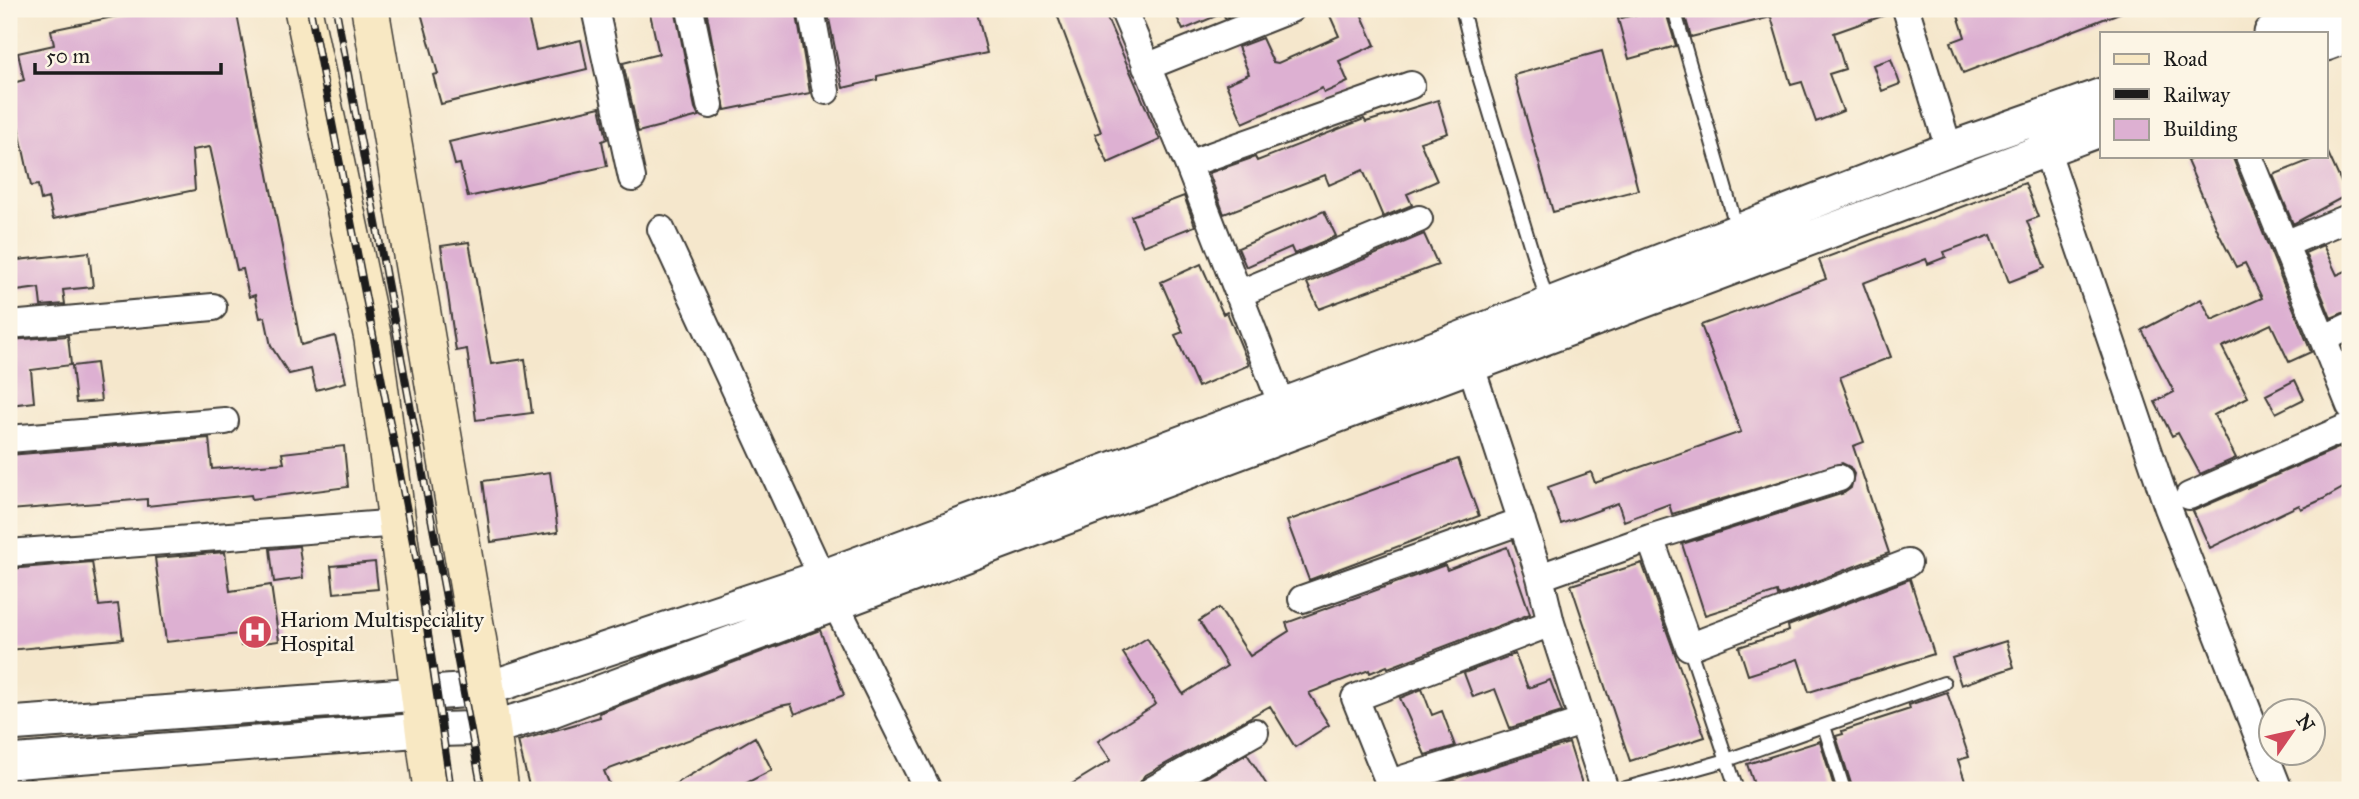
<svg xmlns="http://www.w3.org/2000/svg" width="2359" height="799" viewBox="0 0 2359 799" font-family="'IM FELL Great Primer',serif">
<rect width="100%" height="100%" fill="#fcf5e5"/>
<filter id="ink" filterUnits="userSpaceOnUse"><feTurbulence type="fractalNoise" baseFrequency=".0143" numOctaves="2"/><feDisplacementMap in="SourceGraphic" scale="14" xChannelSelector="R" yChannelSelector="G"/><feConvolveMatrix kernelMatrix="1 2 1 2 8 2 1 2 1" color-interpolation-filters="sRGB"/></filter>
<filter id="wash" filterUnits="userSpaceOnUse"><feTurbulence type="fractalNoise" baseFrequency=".00686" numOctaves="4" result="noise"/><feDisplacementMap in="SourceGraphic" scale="28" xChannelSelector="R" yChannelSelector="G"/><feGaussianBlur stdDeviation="1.57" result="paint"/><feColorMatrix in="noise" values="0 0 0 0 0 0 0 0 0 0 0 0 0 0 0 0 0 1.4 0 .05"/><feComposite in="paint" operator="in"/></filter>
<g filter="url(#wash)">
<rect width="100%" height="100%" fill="#f5e7cc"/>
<g id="blocks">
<path fill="#ddb0d2" d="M151 9H236L301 345 335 336 346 382 316 390 311 369 289 374 271 346 265 317 260 318 255 295 249 297 243 269 237 270 210 147 192 150 195 190 53 219 48 198 41 200 38 185 31 186 9 84 24 80 18 53 54 45 51 30Z
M420 9H526L536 50 581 40 587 69 441 104 433 75 438 74Z
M649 9H675L695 108 699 116 638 132 623 63 659 54Z
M706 9H796L810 93 725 110Z
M827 9H976L987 53 877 76V80L843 88Z
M1055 9H1103L1160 140 1108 163 1095 134 1101 132Z
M1173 9H1249L1225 18 1223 13 1183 30Z
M1327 9H1359L1375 45 1339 61 1348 82 1324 93 1322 88 1243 123 1226 84 1249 74 1238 47 1262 38 1273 62 1278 63 1339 36Z
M1656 9H1665L1676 46 1629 59 1618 19Z
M1683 9H1891V13L1834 33 1845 69 1829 74 1843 111 1816 122 1802 82 1791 85 1771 17 1691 37Z
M1956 9H2126L2127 10 1963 73 1951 42 1965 37Z
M1602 51 1638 190 1553 212 1514 75Z
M1891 59 1900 84 1882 91 1873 65Z
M1438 100 1448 133 1420 142 1437 181 1407 194 1412 205 1383 217 1363 170 1329 185 1325 175 1224 214 1209 173 1255 157 1257 161 1364 119 1366 122Z
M600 107 607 139 602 141 607 166 468 197 460 164 455 165 449 142Z
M2328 153 2347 195 2293 224 2273 175Z
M2198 156H2232L2311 352 2289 362 2271 324 2222 347 2248 397 2214 415 2236 458 2200 474 2178 433 2172 436 2155 402 2174 392 2142 330 2201 299 2212 320 2262 298 2245 263 2236 267 2219 234 2187 161Z
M2025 183 2038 217 2027 221 2045 268 2009 282 1991 235 1944 252 1946 257 1928 264 1926 259 1863 283 1891 357 1840 377 1864 442 1853 446 1889 553 1778 596 1777 592 1705 615 1682 544 1844 493 1851 488 1854 474 1850 467 1842 463 1672 514 1669 504 1624 521 1618 503 1561 524 1548 487 1591 472 1595 483 1741 432 1701 325 1826 279 1819 260Z
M1184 196 1195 226 1143 246 1131 216Z
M1324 211 1336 236 1294 254 1291 247 1246 267 1238 248Z
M1424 234 1438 265 1319 309 1307 283Z
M469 242 491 364 525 359 532 413 476 420 467 349 456 351 441 246Z
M2323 245 2337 275 2350 269V310L2331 318 2305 253Z
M89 252 93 287 63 290 65 304 41 306 39 288 9 292V261Z
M1201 264 1223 314 1227 312 1249 365 1198 387 1175 335 1183 332 1161 282Z
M68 336 71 365 31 370 34 402 9 405V340Z
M96 363 101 401 76 403 72 366Z
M2295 380 2304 399 2276 413 2266 395Z
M209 438 212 469 284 463 282 453 344 446 348 487 252 499 251 495 147 506V499L10 510 9 455Z
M2350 443V484L2323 499 2301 509 2299 505 2210 548 2193 511Z
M1458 459 1479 516 1309 580 1287 521Z
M550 472 558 532 491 542 483 481Z
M299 546 303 578 274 582 270 549Z
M1507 547 1530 614 1388 668 1387 666 1370 673 1369 670 1309 693 1329 725 1295 747 1270 706 1144 776 1136 790H1062L1111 760 1098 741 1156 704 1123 653 1147 638 1183 694 1227 666 1199 621 1219 608 1250 656 1289 631 1286 623 1445 565 1447 570Z
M225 552 230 591 271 585 279 641 241 646 239 634 166 642 155 558Z
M92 562 99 606 118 604 123 639 9 650V569Z
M375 562 378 589 334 593 331 566Z
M1642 563 1705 737 1630 761 1571 585Z
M1910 579 1934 654 1809 692 1798 659 1748 675 1739 647 1789 631 1788 626Z
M820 630 844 695 795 714 791 704 780 706 604 771 612 790H530L518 741 600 717 599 713Z
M2006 641 2014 667 1961 685 1952 658Z
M1515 654 1528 688 1550 680 1562 712 1510 728 1495 689 1473 697 1464 673Z
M1422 689 1432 715 1442 711 1455 746 1425 755 1400 698Z
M1947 692 1969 757 1958 760 1968 790H1853L1836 736 1843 734 1842 731 1910 709 1909 705Z
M755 737 772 770 733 790H665Z
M1820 741 1835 790H1756L1747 764Z
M1569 743 1584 790H1419Z
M1247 754 1270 790H1184Z"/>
</g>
</g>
<g filter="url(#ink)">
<use href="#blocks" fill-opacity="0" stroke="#3d3a36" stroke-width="2"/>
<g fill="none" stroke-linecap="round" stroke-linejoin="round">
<g stroke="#3d3a36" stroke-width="16">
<path id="service" d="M1462 9 1477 70 1548 304
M1674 9 1737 229
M1689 647 1737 790
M1824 726 1844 790
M1619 790 1727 760 1944 683"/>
</g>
<g stroke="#3d3a36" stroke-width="30">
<path id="minor" d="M595 9 632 178
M690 9 710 105
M811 9 826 91
M1123 9 1188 164 1282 405
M1906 9 1949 149
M1146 67 1291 9
M2041 134 2168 508 2279 790
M2249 156 2350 406
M1188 164 1411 85
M661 229 822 577 928 790
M2285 244 2350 217
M1238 294 1419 219
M9 325 213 307
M2323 339 2350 326
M1465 348 1540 577 1551 623 1605 790
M9 439 225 421
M2189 496 2350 426
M1650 538 1689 647 1908 563
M9 553 399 523
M1540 577 1650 538 1839 478
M1302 599 1522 521
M1390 783 1582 722
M1152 790 1255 732
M1392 790 1355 698 1551 623"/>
</g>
<g stroke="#3d3a36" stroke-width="37">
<path id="tertiary" d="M2271 33 2338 9
M2326 44 2350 35
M9 724 486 689 822 577 1462 338 1949 149 2102 95
M9 762 423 730 491 728 547 712 2102 129"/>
</g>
<g stroke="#3d3a36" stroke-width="40">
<path id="secondary" d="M303 9 373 339 432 790
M370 9 486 689 500 790"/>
</g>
<use href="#service" stroke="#fff" stroke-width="12"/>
<use href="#minor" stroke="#fff" stroke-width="26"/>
<use href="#tertiary" stroke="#fff" stroke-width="33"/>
<use href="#secondary" stroke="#f8e8c3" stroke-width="37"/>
<g stroke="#1c1c1c" stroke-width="8">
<path id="rail" d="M310 9 419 573 451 790
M336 9 482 790"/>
</g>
<use href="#rail" stroke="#fcf5e5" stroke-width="5" stroke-dasharray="16" stroke-linecap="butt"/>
</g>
</g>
<defs>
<g id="hospital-disc" transform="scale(1.75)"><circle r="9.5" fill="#d1495b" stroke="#fcf5e5"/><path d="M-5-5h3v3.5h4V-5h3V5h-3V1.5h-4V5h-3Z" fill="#fff"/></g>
</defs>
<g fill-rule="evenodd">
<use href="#hospital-disc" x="255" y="632"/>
</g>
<g text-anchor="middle" stroke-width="5" stroke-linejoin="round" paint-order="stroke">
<g font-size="21" fill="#1c1c1c" stroke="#fcf5e5" text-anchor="start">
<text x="280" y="627">Hariom Multispeciality<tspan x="280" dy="24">Hospital</tspan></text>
</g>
</g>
<rect width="2359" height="799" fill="none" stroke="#fcf5e5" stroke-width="35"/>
<rect x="2100" y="32" width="228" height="126" fill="#fcf5e5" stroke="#a29e95" stroke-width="2"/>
<rect x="2114" y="54" width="35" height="10" fill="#f8e8c3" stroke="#a29e95" stroke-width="2"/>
<text x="2163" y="66" font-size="21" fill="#1c1c1c">Road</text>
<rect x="2114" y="89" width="35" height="10" fill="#1c1c1c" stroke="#a29e95" stroke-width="2"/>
<text x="2163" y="102" font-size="21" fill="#1c1c1c">Railway</text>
<rect x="2114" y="119" width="35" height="21" fill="#ddb0d2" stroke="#a29e95" stroke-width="2"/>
<text x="2163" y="136" font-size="21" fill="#1c1c1c">Building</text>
<g transform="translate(2292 732) rotate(56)"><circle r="33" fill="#fcf5e5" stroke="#a29e95" stroke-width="2"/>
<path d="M0-5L12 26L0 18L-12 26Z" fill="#d1495b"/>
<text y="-10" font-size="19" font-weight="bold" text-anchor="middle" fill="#1c1c1c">N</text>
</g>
<path d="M35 63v10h186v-10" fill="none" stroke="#1c1c1c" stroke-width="3.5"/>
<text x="46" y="63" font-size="21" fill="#1c1c1c" stroke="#fcf5e5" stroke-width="5" paint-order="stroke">50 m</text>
</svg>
